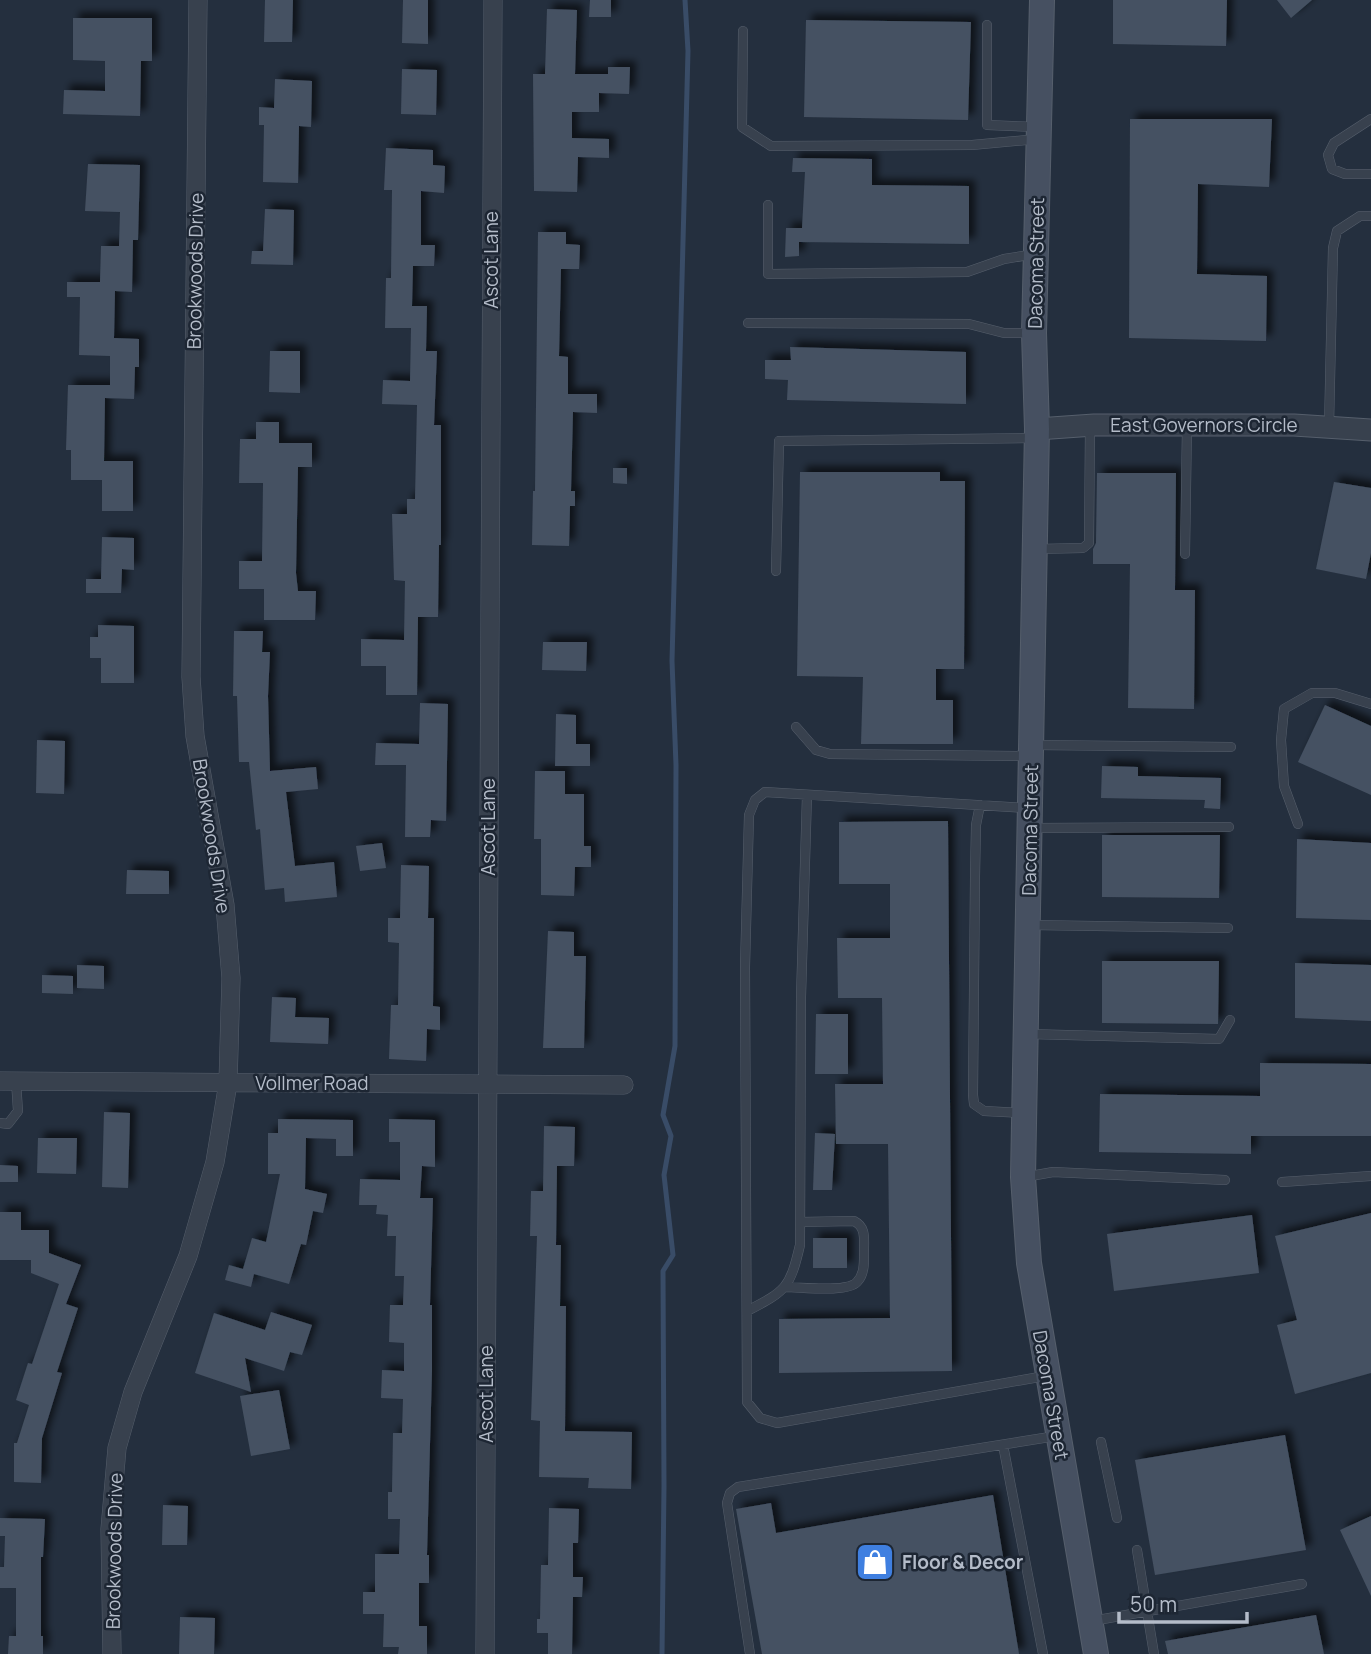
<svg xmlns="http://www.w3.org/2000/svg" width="1371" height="1654" viewBox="0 0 1371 1654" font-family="Manrope,sans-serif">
<defs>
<filter id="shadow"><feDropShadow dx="6" dy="-6" stdDeviation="3.5" flood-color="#0009"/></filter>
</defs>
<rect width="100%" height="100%" fill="#242f3e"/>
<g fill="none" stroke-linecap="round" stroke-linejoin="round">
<path stroke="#394c67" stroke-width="5" d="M662 1654 664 1486 663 1271 673 1255 664 1175 671 1136 663 1115 675 1046 676 765 672 661 688 51 685 0"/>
</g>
<path fill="#455162" filter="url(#shadow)" d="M265 0H293L292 42H264Z
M403 0H428V44L402 43Z
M590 0H611V17H589Z
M1113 0H1227L1226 46 1113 44Z
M1277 0H1312L1291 18Z
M547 9 577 10 575 74H608V67H630L629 94 599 93V112H572V138L609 139V158L578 157 577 192 534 191 533 74H545Z
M73 18H152V61H141L140 116 63 114 64 90 105 91V61L73 60Z
M806 20 971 22 968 120 804 117Z
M402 69 437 70 436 115 401 114Z
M275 79 312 81 311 127 299 126 298 183 263 182 264 125H259V107L274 108Z
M1130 119H1272L1269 187 1198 184 1197 274 1267 276 1266 341 1129 338Z
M386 148 433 150V165L445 166 444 193 421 191V245H435L434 266H413L412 306H427L426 351H437L434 425H441V545H439L438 617H418L417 695H386V666H361V639L404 640 405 581 394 580 392 514H407V499H415L417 405 382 404 383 380 410 381 411 328H385L386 278H391L392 190H384Z
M793 158 872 159V185L969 186V244L799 242V256L785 257 786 228H802L805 172H792Z
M88 164 140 165 138 240H133L132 292 115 291 114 338 139 339V367H135L134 399 105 398 104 461H133V511H102V480H71V450H66L68 385H110V356L79 355 80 297H67V282H100L101 246H119L120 212 85 211Z
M265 209 294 210 293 265 251 264 252 251H263Z
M538 232H566V244L580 245 579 269H561L559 356 568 357V394H597V413L573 412 571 491H575V506H570L569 546 532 545 533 491H535Z
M790 347 966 352V404L787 400 788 380 765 379V360H791Z
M270 351H300V393L269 392Z
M256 422H279V443H312V467H298L296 573 298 591H316L315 620H264V589H239V561H262L263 483H239L240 439H256Z
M613 468H627V484L613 483Z
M800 472H940V481H965L964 669H936V700H953V744H861L863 677 797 676Z
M1097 473H1176L1175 590H1195L1194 709 1128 708 1130 564H1093V549L1096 543Z
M1334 482 1371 488V553L1366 579 1316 569Z
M102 537 134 538V570L122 569 121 593H86V579H101Z
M98 625 134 626V683H101V658H90V637H98Z
M234 631H263L262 652H270L268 696 270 771 316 767 318 789 286 792 295 866 334 862 337 897 285 902 284 888 265 890 260 829 256 830 249 762H239L237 696H233Z
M543 642H587L586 671 542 670Z
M420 703 448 704 446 821 431 820 430 837H405L406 765H375L376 743 419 744Z
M1325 705 1371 726V795L1298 762Z
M556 714 576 715V744H590V766H555Z
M37 740 65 741 64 794 36 793Z
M1102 766 1138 767V776L1221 778 1220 809 1204 808 1205 800 1101 798Z
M535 771H565V794H584V846H591V867H575L574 896 541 895V839H534Z
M948 821 952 1371 779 1373V1319L890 1318 888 1144H836L835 1084H883L882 998H838L837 938H890V884H839V822Z
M1102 835H1220L1219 898 1102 897Z
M1297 839 1371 843V920L1296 918Z
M382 843 386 868 360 871 356 846Z
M401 865 429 866 428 918H434L433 1006 440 1007V1030L427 1029 426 1061 389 1059 391 1005H398L399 943 388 942V918H400Z
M127 870 169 871V894H126Z
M548 931 574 932V956H586L584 1048H543Z
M1102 961H1219L1218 1024 1102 1023Z
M1295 963 1371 965V1021L1295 1018Z
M77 965 104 966V989L77 988Z
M42 975 73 976V994L42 993Z
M272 997 296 998 295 1017 329 1018 328 1044 270 1042Z
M816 1014H848V1074H815Z
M1260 1063 1371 1064V1136H1251V1154L1099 1152 1100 1094 1260 1096Z
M104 1112 130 1113 128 1188 102 1187Z
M278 1119 353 1120V1156H336V1139L306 1138 305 1189 327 1194 323 1213 313 1211 306 1245 301 1244 289 1284 254 1274 251 1287 225 1280 229 1265 243 1269 252 1238 266 1242 280 1174H268V1133H278Z
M389 1119 435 1120V1167L422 1166 420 1198H433L430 1305H432V1371L427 1555H429V1583H419V1626H427V1654H398L399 1647H383L384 1614H363V1592H375V1554H399L400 1519H388V1492H392L393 1433H402L403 1399 381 1398 382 1370 404 1371V1343L389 1342 390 1305H403L404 1276H395L396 1236H387L388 1215 376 1214 377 1205H359L360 1179 400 1180V1142H389Z
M544 1126 575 1127 574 1166H557L556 1245H561L560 1306H566L565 1431 632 1432 631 1489 588 1488 589 1478 539 1477 540 1421 531 1420 537 1236H530L531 1191H543Z
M815 1133 835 1134 832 1190H813Z
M38 1138H77L76 1174 37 1173Z
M0 1165 18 1166V1182H0Z
M0 1212H21V1230H49V1253L81 1265 66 1304 78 1308 57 1372 62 1373 42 1438 41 1483 14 1482V1443H17L29 1405 16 1400 28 1363 32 1364 59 1284 31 1273V1260H0Z
M1371 1213V1373L1295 1394 1277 1325 1297 1320 1275 1236Z
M1252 1215 1259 1273 1114 1291 1107 1234Z
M813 1238H847V1268H813Z
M271 1312 312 1325 302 1355 290 1352 284 1371 245 1358 251 1392 195 1373 214 1313 265 1330Z
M279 1390 290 1449 251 1456 240 1396Z
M1285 1435 1306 1550 1155 1575 1135 1460Z
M993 1495 1019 1654H762L736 1509 771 1503 776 1533Z
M163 1505 188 1506 187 1545H162Z
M549 1508 579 1509 578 1543H573V1577H583L582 1597H573L572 1654H548V1633H537V1619H540L541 1565H548Z
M1371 1516V1596L1340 1530Z
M0 1518 45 1519 43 1557H41V1636H43V1654H8L9 1636H16V1588H0V1567H4L5 1536H0Z
M1316 1615 1324 1654H1168L1165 1641Z
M180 1617 215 1618 214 1654H179Z"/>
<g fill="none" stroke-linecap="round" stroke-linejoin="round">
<g stroke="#565f6c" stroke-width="10">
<path id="service" d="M987 25V125L1038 127
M743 31 742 127 771 146 972 145 1038 139
M1371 119 1334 143 1328 155 1332 169 1345 174H1371
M768 205V274L967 272 1004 259 1035 254
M748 323 969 324 1004 333H1033
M1329 427 1333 248 1337 231 1360 216H1371
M1036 549 1083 548 1089 543 1090 426
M1185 554 1187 426
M776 571 779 441 1035 438
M796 727 816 750 830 754 1029 756
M1033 745 1231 747
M980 805 976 825 975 877 973 1095 974 1104 984 1111 1023 1113
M1028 808 765 792 755 800 749 815 745 967 747 1402 760 1418 777 1423 1045 1376
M1298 824 1284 786 1281 740 1284 709 1312 693H1335L1371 704
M1032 828 1229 827
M1030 925 1228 928
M1028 1034 1219 1039 1230 1020
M0 1123 8 1124 18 1111 16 1081
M1025 1177 1053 1172 1225 1180
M1282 1182 1371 1176
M786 1287C802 1287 847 1293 857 1282 865 1274 864 1261 864 1250 864 1238 866 1227 854 1221L800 1222
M747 1311C786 1291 790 1288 800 1245L801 997 807 795
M1101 1442 1117 1518
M1003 1445 1043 1654
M1137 1550 1154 1654
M1092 1621 1302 1584
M750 1654 727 1503 730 1493 738 1487 1056 1436"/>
</g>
<g stroke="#565f6c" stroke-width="19">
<path id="minor" d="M0 1081 624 1085
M112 1654 110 1529 117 1448 133 1392 188 1256 215 1162 228 1083 231 978 225 905 195 736 191 677 198 0
M485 1654 493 0"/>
</g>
<g stroke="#565f6c" stroke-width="23">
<path id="tertiary" d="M1037 429 1094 425H1294L1371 430"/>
</g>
<g stroke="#565f6c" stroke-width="26">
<path id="secondary" d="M1042 0 1034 333 1037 429 1023 1177 1029 1263 1096 1654"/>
</g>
<use href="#service" stroke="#38414e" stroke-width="9"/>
<use href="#minor" stroke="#38414e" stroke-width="18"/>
<use href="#tertiary" stroke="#38414e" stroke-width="21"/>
<use href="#secondary" stroke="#465061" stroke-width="24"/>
</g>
<defs>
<g id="shop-square" transform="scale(2.0125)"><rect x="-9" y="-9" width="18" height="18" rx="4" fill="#3f7fe0" stroke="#1d2633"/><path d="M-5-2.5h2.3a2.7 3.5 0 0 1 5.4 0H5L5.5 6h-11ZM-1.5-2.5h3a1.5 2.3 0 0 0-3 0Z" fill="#fff"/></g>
</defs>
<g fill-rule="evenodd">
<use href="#shop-square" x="875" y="1562"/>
</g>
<g text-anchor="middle" stroke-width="5" stroke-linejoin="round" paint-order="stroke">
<g font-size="19" fill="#b4bcc9" stroke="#1d2633">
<text transform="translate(491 260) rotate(-90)" y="7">Ascot Lane</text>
<text transform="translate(1036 263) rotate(-89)" y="7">Dacoma Street</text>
<text transform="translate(195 271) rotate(-89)" y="7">Brookwoods Drive</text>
<text x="1204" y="432">East Governors Circle</text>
<text transform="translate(488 827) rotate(-90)" y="7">Ascot Lane</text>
<text transform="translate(1030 830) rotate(-89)" y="7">Dacoma Street</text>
<text transform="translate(212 836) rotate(81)" y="7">Brookwoods Drive</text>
<text x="312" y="1090">Vollmer Road</text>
<text transform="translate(486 1394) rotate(-90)" y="7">Ascot Lane</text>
<text transform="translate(1051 1395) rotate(80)" y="7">Dacoma Street</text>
<text transform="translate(114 1551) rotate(-89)" y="7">Brookwoods Drive</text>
</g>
<g font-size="19" font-weight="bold" fill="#b4bcc9" stroke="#1d2633" text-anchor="start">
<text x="902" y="1569">Floor &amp; Decor</text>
</g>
</g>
<path d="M1119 1612v10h128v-10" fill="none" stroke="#b4bcc9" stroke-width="3.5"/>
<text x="1130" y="1612" font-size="21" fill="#b4bcc9" stroke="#1d2633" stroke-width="5" paint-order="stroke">50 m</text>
</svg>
